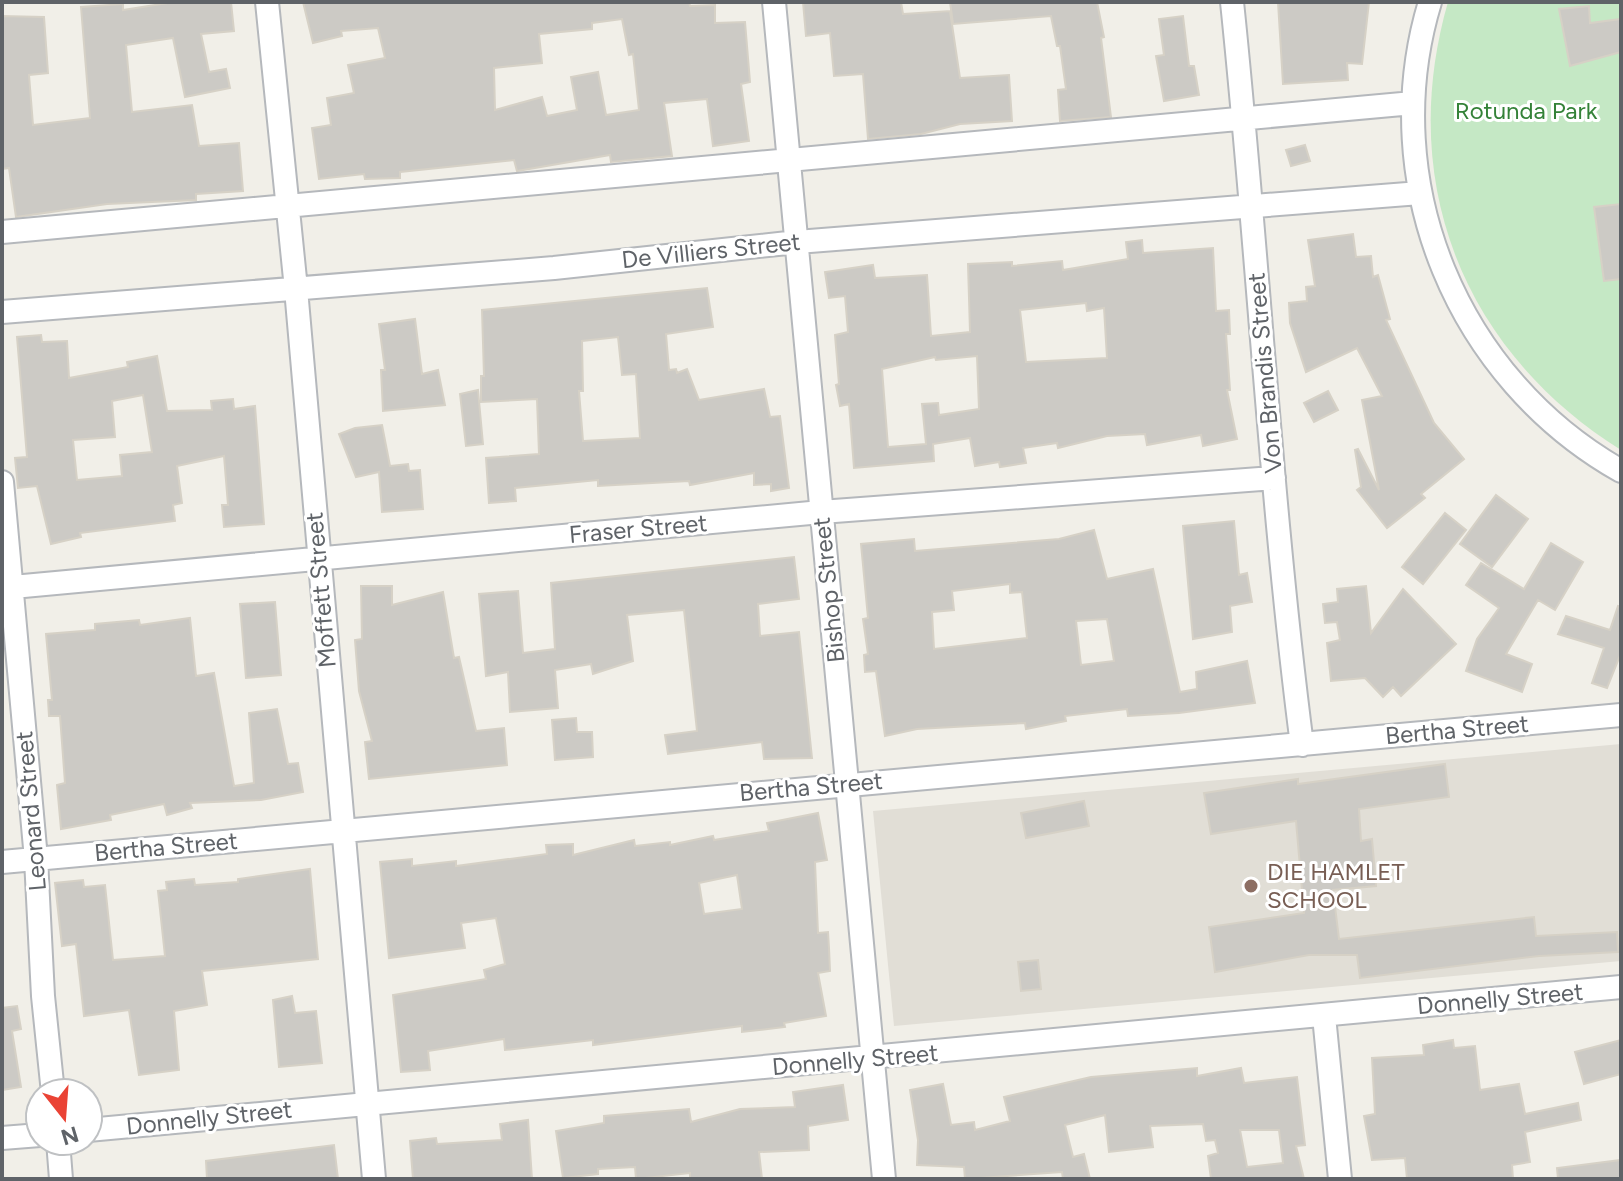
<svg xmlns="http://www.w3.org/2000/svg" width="1623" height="1181" viewBox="0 0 1623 1181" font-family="Figtree,sans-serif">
<rect width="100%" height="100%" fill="#f1efe8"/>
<path fill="#e1ded6" d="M1621 744V961L894 1026 873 811Z"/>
<path fill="#c5e8c5" d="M1448 2H1621V450C1463 351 1396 182 1448 2Z"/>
<path fill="#cccac5" stroke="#d6d1c6" stroke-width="2" fill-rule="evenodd" d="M174 2H231L234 31 201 34 209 72 226 69 230 88 185 97 173 38 126 45 132 112 192 105 199 146 239 143 243 191 196 194V200L107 204 16 217 9 168 2 169V16L44 17 48 73 29 75 33 125 90 118 81 7 123 4V10Z
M303 2H689L690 6 715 5V23L745 22 750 82 741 84 749 141 713 146 707 99 664 103 672 156 611 162 610 155 517 171 514 160 400 172V178L365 179 364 174 319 179 312 128 331 125 327 98 354 93 348 65 385 58 378 28 341 31 342 36 313 43ZM622 19 629 55 633 54 639 110 606 115 598 72 571 77 577 110 547 116 542 97 495 110 494 68 542 63 539 34 592 29V23Z
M803 2H901L903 14 950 11 960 78 1009 75 1012 121 960 124 921 134 868 139 863 74 834 76 830 33 806 36Z
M950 2H1097L1104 37 1101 38 1111 117 1060 121 1058 90 1066 89 1060 46H1057L1051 16 953 24Z
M1278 2H1369L1362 64 1347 63 1348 80 1283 84Z
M1589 6 1590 23 1621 19V52L1570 66 1559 9Z
M1183 16 1189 66H1194L1199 95 1164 101 1156 56 1164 55 1159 19Z
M1305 145 1310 161 1291 166 1286 150Z
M1621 204V279L1604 281 1594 207Z
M1353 234 1356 257 1371 256 1373 277 1378 275 1390 319 1386 320 1434 423 1464 459 1421 494 1425 498 1387 528 1357 490 1361 487 1355 450 1358 449 1379 490 1362 400 1382 396 1357 348 1306 372 1290 323 1289 303 1307 301 1306 287 1315 286 1308 240Z
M1142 240 1143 253 1213 248 1216 311 1229 310 1230 334H1226L1230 390H1227L1237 439 1203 446 1201 435 1147 445 1145 434 1107 436 1058 448 1057 443 1023 448 1026 463 1000 467 999 462 975 466 970 438 933 444 934 461 854 468 849 404 840 406 836 385 839 384 835 335 848 332 845 296 829 298 825 272 873 265 875 278 927 275 931 336 970 332 968 264 1012 262V266L1062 261 1063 270 1128 259 1126 242ZM1086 303 1087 311 1104 308 1107 358 1026 362 1020 310ZM977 356 979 409 939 415 938 403 922 404 926 444 888 447 882 369 935 357 936 360Z
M707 288 713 327 666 334 669 370 676 369 677 373 687 369 699 400 764 389 770 417 780 416 789 488 771 491V484L754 485V473L690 485 689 481 598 486V480L515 488 516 501 489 503 486 458 539 454 537 399 481 402V376H484L482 310ZM618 337 622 375 636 374 640 438 583 441 579 391H583L582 341Z
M415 319 422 374 438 370 445 405 383 411 381 370H385L379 324Z
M41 335 42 342 67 341 69 378 128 367 127 362 157 356 167 411 212 410 211 401 233 399 234 409 255 406 264 524 224 527 222 505H228L224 456 177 466 182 503 173 505 175 521 80 533 81 537 51 544 37 486 18 488 15 458 27 457 17 337ZM143 395 152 452 120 455 122 476 77 480 73 440 115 437 112 401Z
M478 390 483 444 466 446 460 394Z
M1328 391 1338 410 1314 422 1304 403Z
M382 425 390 466 408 464 409 471 420 470 423 509 382 512 379 472 356 477 339 434 355 428Z
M1496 495 1528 519 1492 567 1460 544Z
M1445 513 1466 530 1423 584 1402 567Z
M1234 521 1239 575 1247 573 1252 602 1230 606 1232 632 1193 639 1183 526Z
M1094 530 1107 579 1153 569 1180 692 1197 689 1196 672 1247 661 1255 703 1179 713 1128 716 1127 709 1065 716 1066 721 1026 729 1025 723 917 729 885 736 876 671 865 672 864 655 868 654 863 619 868 618 861 544 914 539 915 551 1059 539ZM1010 584V593L1022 592 1027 638 934 649 932 612 954 610 952 591ZM1107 619 1114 661 1081 665 1076 621Z
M1551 543 1583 562 1555 610 1538 600 1506 654 1532 664 1522 692 1466 671 1477 639 1499 608 1466 585 1481 563 1524 589Z
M794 557 799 599 758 604 760 636 799 632 812 758 764 759 762 742 668 754 665 735 697 731 684 610 627 615 633 661 593 674 591 664 555 670 558 708 510 712 508 672 486 676 479 594 518 591 523 653 555 649 551 583Z
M361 586H392V605L443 592 454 658 459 657 476 731 504 728 507 765 369 779 365 742 372 741 359 691 355 640 362 639Z
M1366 586 1371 633 1403 589 1456 644 1401 696 1393 687 1383 697 1365 678 1331 681 1327 643 1340 640 1337 622 1325 623 1323 604 1338 602 1337 589Z
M275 602 281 675 246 678 240 604Z
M1618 606 1621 607V653L1607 688 1592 683 1604 648 1558 634 1566 616 1610 630Z
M190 618 196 676 214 673 234 786 254 783 249 713 277 709 288 764 298 763 303 792 261 800 190 803 192 808 167 815 164 804 110 815 111 820 61 829 57 785 65 783 60 716H49L48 700H52L46 634 95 630V624L139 620 140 625Z
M576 718 577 732H592L593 757 555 760 552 720Z
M1445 764 1449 797 1359 809 1361 841 1372 839 1376 886 1333 890 1339 939 1534 917 1536 936 1617 932 1618 952 1539 956 1360 978 1357 955H1309L1215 972 1209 927 1304 913 1296 821 1211 834 1204 793 1298 779V784Z
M1084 801 1089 826 1026 838 1021 813Z
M818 813 827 860 815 862 818 933 828 932 829 948 830 971 818 973 826 1016 784 1023 785 1027 742 1032V1026L593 1045V1040L505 1050 504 1039 428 1051 430 1070 401 1072 393 995 486 979 484 970 505 964 496 918 461 923 465 948 389 958 380 862 412 859V866L456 861V866L547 854 546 845 573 844V855L634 840 635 846 670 842V845L713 836 714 840 769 831 767 823ZM737 875 742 909 704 914 699 883Z
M310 869 318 959 202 971 207 1005 174 1011 179 1070 139 1075 129 1010 84 1016 76 944 62 946 55 883 83 880 84 887 105 885 113 960 165 956 158 891 167 890 166 882 194 879 195 885 238 882V879Z
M1038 960 1041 989 1021 991 1018 962Z
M292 996 295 1013 316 1011 322 1063 279 1067 273 1000Z
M17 1006 21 1029 12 1031 21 1087 2 1090V1008Z
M1453 1040 1454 1048 1475 1046 1480 1090 1519 1084 1525 1114 1578 1103 1581 1120 1525 1132 1530 1162 1512 1165 1513 1179H1407L1405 1158 1372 1160 1364 1116 1375 1114 1372 1058 1424 1055 1423 1045Z
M1621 1040V1074L1584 1084 1575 1052Z
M1197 1068V1076L1241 1068 1244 1083 1297 1077 1305 1145 1296 1146 1304 1179H1211L1208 1156 1218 1153 1215 1140 1206 1141 1203 1124 1150 1126 1153 1147 1109 1152 1105 1115 1065 1125 1073 1157 1084 1154 1090 1179H1063L1062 1172 965 1179 964 1167 917 1165 918 1140 910 1090 943 1084 951 1125 974 1122 975 1130 1010 1121 1004 1097 1091 1077ZM1240 1130H1279L1283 1163 1247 1167Z
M843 1085 848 1120 808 1126 809 1150 759 1152 762 1179H690V1173L636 1179 635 1167 598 1169V1174L563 1178 556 1131 604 1123V1116L689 1109 691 1122 740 1109 795 1107 793 1092Z
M528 1120 532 1179H413L410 1141 436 1138 437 1144 502 1140 500 1124Z
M334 1145 338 1179H207L206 1161Z
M1621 1160V1179H1558L1557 1168Z"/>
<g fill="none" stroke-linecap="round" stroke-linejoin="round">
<g stroke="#b5b8bc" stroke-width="26">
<path id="minor" d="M267 2 296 289 374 1179
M774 2 884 1179
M1232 2C1258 249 1270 498 1302 745
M1430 2C1375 183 1458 379 1621 471
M2 232 1413 103
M2 312 554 268 797 242 1420 193
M2 482 36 859 43 996 53 1093
M2 588 821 512 1274 478
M2 862 1621 715
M1324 1016 1340 1179
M88 1130 1621 987
M2 1138 40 1135
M58 1141 61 1179"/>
</g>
<use href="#minor" stroke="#fff" stroke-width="22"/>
</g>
<circle fill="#8d6e63" stroke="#fff" stroke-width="3" cx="1251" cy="886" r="8"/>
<g text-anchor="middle" stroke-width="6" stroke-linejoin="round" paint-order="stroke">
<g font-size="24" fill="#348238" stroke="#fff">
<text x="1526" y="119">Rotunda Park</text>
</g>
<g font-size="24" fill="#5f6368" stroke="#fff">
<text transform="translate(711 251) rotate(-6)" y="8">De Villiers Street</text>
<text transform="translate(1265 373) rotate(-95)" y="8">Von Brandis Street</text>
<text transform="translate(638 529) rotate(-5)" y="8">Fraser Street</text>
<text transform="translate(321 590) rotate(-95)" y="8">Moffett Street</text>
<text transform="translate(829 590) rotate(-96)" y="8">Bishop Street</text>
<text transform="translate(1457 730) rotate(-5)" y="8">Bertha Street</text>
<text transform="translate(811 787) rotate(-5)" y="8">Bertha Street</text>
<text transform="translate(31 811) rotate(-95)" y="8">Leonard Street</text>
<text transform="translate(166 847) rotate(-5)" y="8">Bertha Street</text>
<text transform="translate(1500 999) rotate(-5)" y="8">Donnelly Street</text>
<text transform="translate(855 1060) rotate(-5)" y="8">Donnelly Street</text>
<text transform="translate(209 1118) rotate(-6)" y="8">Donnelly Street</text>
</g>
<g font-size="24" fill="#785e54" stroke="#fff" text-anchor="start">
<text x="1267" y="880">DIE HAMLET<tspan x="1267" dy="28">SCHOOL</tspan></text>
</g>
</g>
<rect width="1623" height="1181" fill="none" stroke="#5f6368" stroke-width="8"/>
<g transform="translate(64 1117) rotate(163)"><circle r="38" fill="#ffffff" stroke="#bfc1c3" stroke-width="2"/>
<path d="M0-6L14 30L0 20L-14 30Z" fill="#ea4335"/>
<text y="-12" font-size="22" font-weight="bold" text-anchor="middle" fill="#5f6368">N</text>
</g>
</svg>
